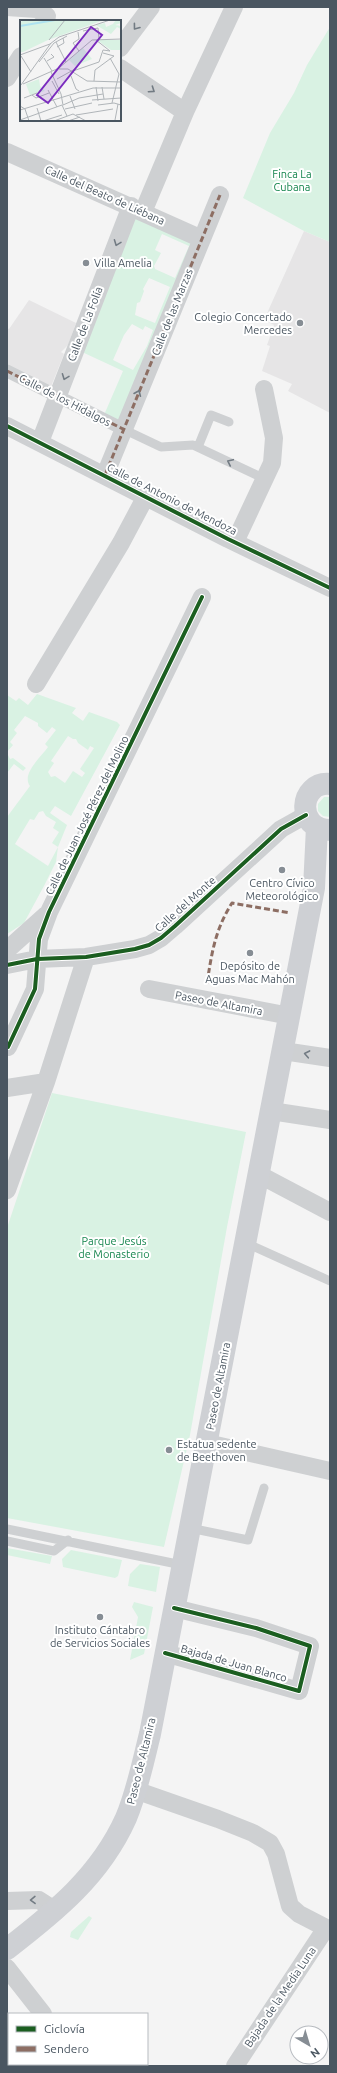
<svg xmlns="http://www.w3.org/2000/svg" width="337" height="2073" viewBox="0 0 337 2073" font-family="Ubuntu,sans-serif">
<rect width="100%" height="100%" fill="#f4f4f4"/>
<path fill="#e6e5e6" d="M304 231 330 242V413L288 391 292 384 262 371 270 346 267 345 274 325 264 320Z
M29 300 76 323 68 345 61 352 64 354 50 389 7 367V328L9 329Z"/>
<path fill="#d9f2e3" fill-rule="evenodd" d="M330 27V242L304 231 243 198 270 133 294 93 307 65Z
M135 218 195 245 120 423 104 415 123 371 82 352ZM162 234 189 246 175 278 155 269 154 266 161 253 155 250ZM149 278 170 287 155 323 135 315 137 303 140 302 144 291 143 289ZM132 324 143 330 145 326 153 330 147 346 133 370 113 360 124 335Z
M37 694 76 708 72 713 83 721 89 712 117 722 120 725 71 816 55 806 50 813 67 825 58 847 56 862 45 884 24 923 7 934V817L30 786C21 774 41 757 48 747L45 744 56 730 52 727 47 733 38 726V723L25 716 14 730 17 733 10 742 13 745 7 752V695L16 701 19 698 28 705ZM68 736 73 739H76L78 743 88 750 90 746 94 748 80 769 85 773 82 777 73 771 65 783 55 776 51 777 48 772 54 763 51 761ZM43 811 46 816 56 822 53 828 59 832 52 843 58 847 48 866 15 844 30 819 34 820 39 812Z
M7 753 10 759 13 758 26 768 23 771 14 764 7 773Z
M324 797H330V817L323 816 318 811V804Z
M52 1093 246 1132 227 1227 190 1435 164 1547 7 1518V1228Z
M7 1548 52 1556 50 1564 7 1555Z
M71 1550 122 1560 118 1576 115 1578 63 1567 62 1559Z
M140 1564 160 1567 156 1592 128 1586 130 1574Z
M134 1602 153 1607 144 1654 130 1660 138 1617 132 1607Z
M89 1916 92 1918 78 1940 70 1937 71 1932Z"/>
<g fill="none" stroke-linecap="round" stroke-linejoin="round">
<path stroke="#ced0d2" stroke-width="9" d="M123 429 161 447 193 445 265 479
M198 447 211 415 229 422
M246 1243 330 1281
M190 1528 248 1540 264 1488
M7 1529 182 1565
M7 1541 54 1551 68 1540"/>
<path stroke="#ced0d2" stroke-width="13" d="M7 371 123 429"/>
<path stroke="#ced0d2" stroke-width="18" d="M7 7 37 9 47 16
M120 48 151 7
M120 68 185 112
M7 78 21 56
M7 152 202 239
M143 212 185 112 234 7
M7 426 228 539 330 588
M40 442 131 206
M105 475 220 195
M235 542 272 463 274 438 264 389
M36 684 121 543 146 496
M7 950 46 915
M7 965 37 959 86 957 135 949 149 945 161 938 175 926 281 829 306 815
M149 989 290 1016
M8 1047 35 989 39 939 49 912 202 597
M283 1051 330 1058
M7 1088 46 1082
M271 1111 330 1120
M258 1174 330 1212
M7 1190 46 1082 86 957
M207 1443 330 1471
M165 1653 299 1691 310 1646 256 1628 174 1608
M135 1790 218 1819 253 1833 270 1843 276 1854 290 1906 299 1914 330 1930
M7 1901 39 1900 56 1911
M7 1968 43 2014
M82 2064 83 2066
M235 2066 326 1928"/>
<path stroke="#ced0d4" stroke-width="22" d="M330 784C299 781 295 830 330 830
M7 1949C55 1912 100 1876 126 1818 137 1792 143 1762 150 1734L314 888 317 827"/>
<path stroke="#8d6e63" stroke-width="3" stroke-dasharray="6 3" stroke-linecap="butt" d="M7 371 123 429
M105 475 220 195
M207 983C212 952 215 930 232 903L290 913"/>
<g stroke="#fff" stroke-width="6">
<path id="cycleway" d="M7 426 228 539 330 588
M7 965 37 959 86 957 135 949 149 945 161 938 175 926 281 829 306 815
M8 1047 35 989 39 939 49 912 202 597
M165 1653 299 1691 310 1646 256 1628 174 1608"/>
</g>
<use href="#cycleway" stroke="#1b5e20" stroke-width="4"/>
</g>
<defs><path id="oneway-chevron" d="M-2-3.5L2.5 0L-2 3.5" fill="none" stroke-width="1.6" stroke-linecap="round" stroke-linejoin="round"/></defs>
<g stroke="#727b83">
<use href="#oneway-chevron" transform="translate(136 27) rotate(127)"/>
<use href="#oneway-chevron" transform="translate(152 90) rotate(34)"/>
<use href="#oneway-chevron" transform="translate(117 243) rotate(111)"/>
<use href="#oneway-chevron" transform="translate(65 377) rotate(111)"/>
<use href="#oneway-chevron" transform="translate(138 393) rotate(-67)"/>
<use href="#oneway-chevron" transform="translate(230 462) rotate(-155)"/>
<use href="#oneway-chevron" transform="translate(307 1054) rotate(-169)"/>
<use href="#oneway-chevron" transform="translate(33 1900) rotate(179)"/>
</g>
<g fill="#868d94" stroke="#fff" stroke-width="1.5">
<circle cx="86" cy="263" r="4"/>
<circle cx="300" cy="323" r="4"/>
<circle cx="282" cy="870" r="4"/>
<circle cx="250" cy="953" r="4"/>
<circle cx="169" cy="1450" r="4"/>
<circle cx="100" cy="1617" r="4"/>
</g>
<g text-anchor="middle" stroke-width="4" stroke-linejoin="round" paint-order="stroke">
<g font-size="11" fill="#17864f" stroke="#fff">
<text x="292" y="178">Finca La<tspan x="292" dy="13">Cubana</tspan></text>
<text x="114" y="1245">Parque Jesús<tspan x="114" dy="13">de Monasterio</tspan></text>
</g>
<g font-size="11" fill="#4a5661" stroke="#fff">
<text transform="translate(105 195) rotate(24)" y="4">Calle del Beato de Liébana</text>
<text transform="translate(172 312) rotate(-68)" y="4">Calle de las Marzas</text>
<text transform="translate(85 324) rotate(-69)" y="4">Calle de La Folía</text>
<text transform="translate(65 400) rotate(27)" y="4">Calle de los Hidalgos</text>
<text transform="translate(172 499) rotate(27)" y="4">Calle de Antonio de Mendoza</text>
<text transform="translate(87 815) rotate(-64)" y="4">Calle de Juan José Pérez del Molino</text>
<text transform="translate(185 904) rotate(-42)" y="4">Calle del Monte</text>
<text transform="translate(219 1003) rotate(11)" y="4">Paseo de Altamira</text>
<text transform="translate(218 1386) rotate(-79)" y="4">Paseo de Altamira</text>
<text transform="translate(234 1663) rotate(16)" y="4">Bajada de Juan Blanco</text>
<text transform="translate(141 1761) rotate(-76)" y="4">Paseo de Altamira</text>
<text transform="translate(280 1997) rotate(-56)" y="4">Bajada de la Media Luna</text>
</g>
<g font-size="11" fill="#4a5661" stroke="#fff">
<text x="94" y="267" text-anchor="start">Villa Amelia</text>
<text x="292" y="321" text-anchor="end">Colegio Concertado<tspan x="292" dy="13">Mercedes</tspan></text>
<text x="282" y="887">Centro Cívico<tspan x="282" dy="13">Meteorológico</tspan></text>
<text x="250" y="970">Depósito de<tspan x="250" dy="13">Aguas Mac Mahón</tspan></text>
<text x="177" y="1448" text-anchor="start">Estatua sedente<tspan x="177" dy="13">de Beethoven</tspan></text>
<text x="100" y="1634">Instituto Cántabro<tspan x="100" dy="13">de Servicios Sociales</tspan></text>
</g>
</g>
<g transform="translate(20 20)">
<rect width="101" height="101" fill="#f4f4f4"/>
<path d="M3 0H84L28 20 3 32H0V3ZM96 0H101V3L95 5 101 6V9L97 7 91 14 76 5 85 3 86 7 93 4ZM77 20H101V30H91ZM63 28 72 39 55 46 49 40ZM19 59 20 66 25 71 10 75 6 64Z" fill="#d9f2e3"/>
<path fill="none" stroke="#aee2f0" stroke-width="2" d="M0 6 35 0"/>
<path fill="none" stroke="#b0b5b9" stroke-width="1" d="M63 11 78 8 79 19M58 12 59 19 53 23 59 31M29 20 45 0M36 22 46 42M37 27 44 23 43 18M0 35 30 24 39 17 90 0M1 36 11 52M24 38 32 51M90 38 99 54M27 41 34 37 31 34M19 42 34 23 47 16M39 48 72 20 101 19M39 49H48L67 61 101 62M31 52 41 74 43 85M50 52 79 42 83 30 90 31 76 20M51 56 56 69 59 71M37 59 55 49M32 61 39 74M74 61 75 50 94 36 83 33M3 64 39 48M1 65 31 23M76 67 78 81M82 67 84 79M28 70 37 87M12 75 16 78 29 73M50 76 55 89M4 78 17 73M72 80 101 78M92 83 99 54M42 85 47 96M43 85 59 78 83 74M78 85 94 83 101 85M0 86 5 89 9 101M17 88 21 101M45 89 72 83M0 90 73 68H101M56 95 93 89M0 100 42 85M95 100 98 84M23 101 42 95M34 101 53 94 66 101M48 101 60 97"/>
<path fill="#7b2cbf" fill-opacity="0.15" stroke="#7b2cbf" stroke-width="2" d="M71 7 82 15 28 83 17 75Z"/>
<rect width="101" height="101" fill="none" stroke="#4a5661" stroke-width="2"/>
</g>
<rect width="337" height="2073" fill="none" stroke="#4a5661" stroke-width="16"/>
<rect x="8" y="2013" width="140" height="52" fill="#ffffff" stroke="#b7bbc0"/>
<rect x="16" y="2026" width="20" height="6" fill="#1b5e20" stroke="#b7bbc0"/>
<text x="44" y="2033" font-size="12" fill="#4a5661">Ciclovía</text>
<rect x="16" y="2046" width="20" height="6" fill="#8d6e63" stroke="#b7bbc0"/>
<text x="44" y="2053" font-size="12" fill="#4a5661">Sendero</text>
<g transform="translate(309 2045) rotate(142)"><circle r="19" fill="#ffffff" stroke="#b7bbc0"/>
<path d="M0-3L7 15L0 10L-7 15Z" fill="#868d94"/>
<text y="-6" font-size="11" font-weight="bold" text-anchor="middle" fill="#4a5661">N</text>
</g>
</svg>
